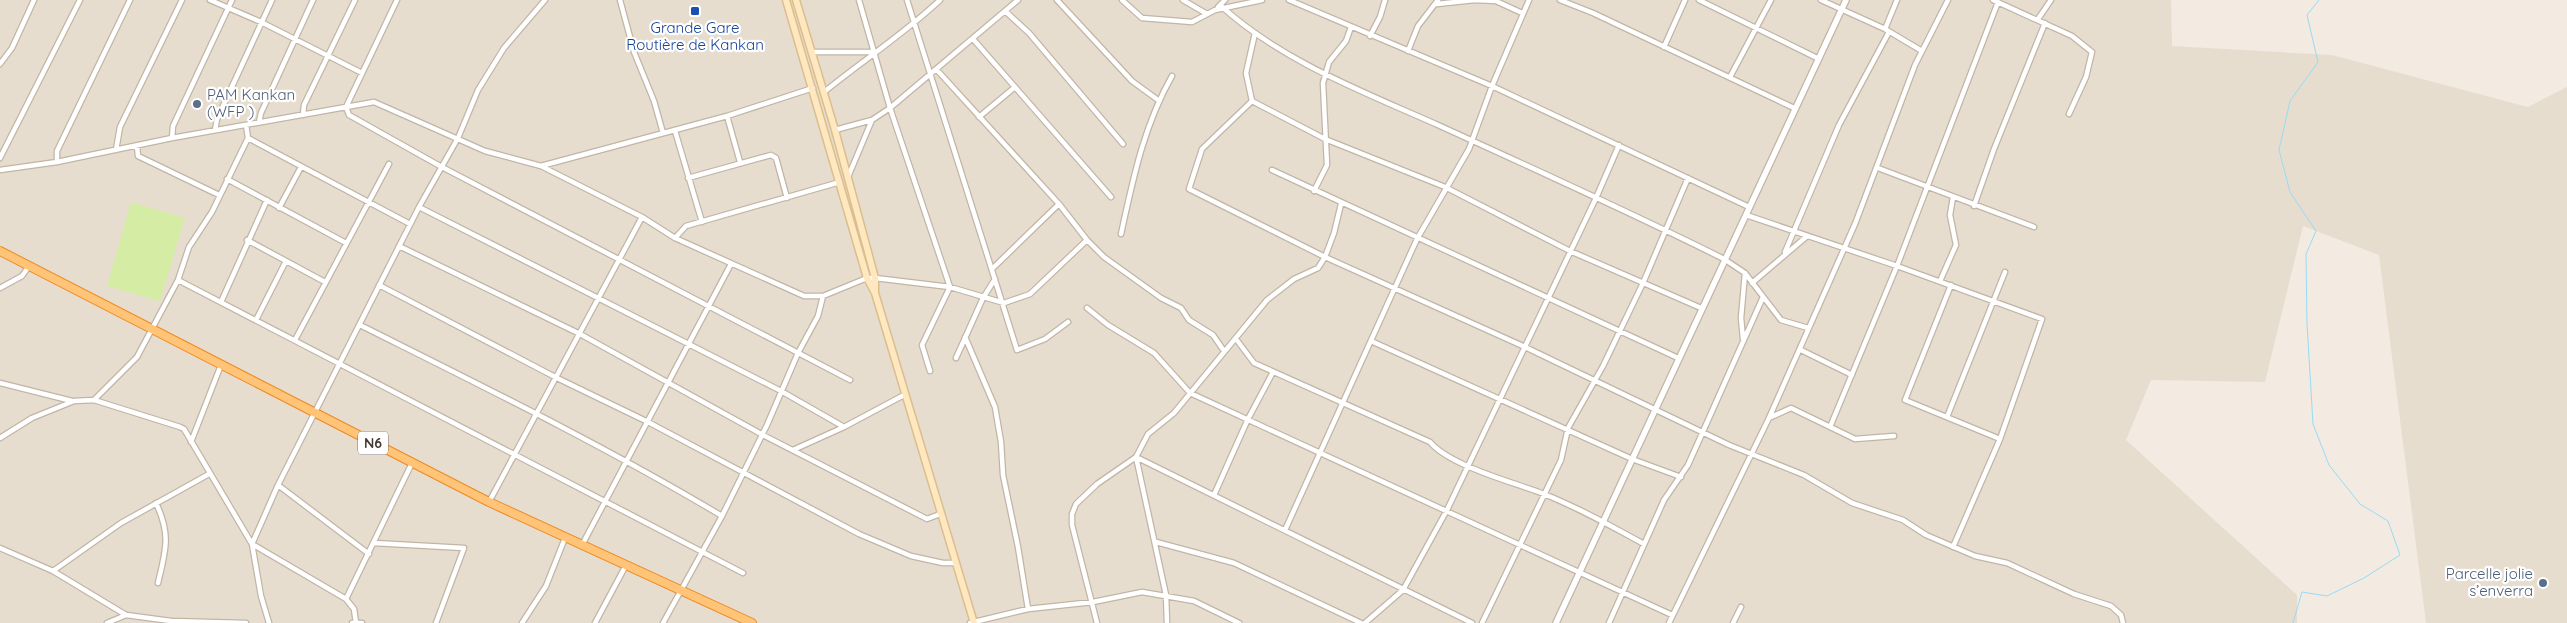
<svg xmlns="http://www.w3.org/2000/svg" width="2567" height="623" viewBox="0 0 2567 623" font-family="Quicksand,sans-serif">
<rect width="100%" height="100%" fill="#f3ebe1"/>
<path fill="#e7ddcf" d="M0 0H2171L2172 46 2332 55 2528 107 2567 87V623H2426L2379 255 2303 226 2265 382 2151 380 2126 440 2297 595V623H0Z"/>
<path fill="#d5eca5" d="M131 202 185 218 160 301 107 286Z"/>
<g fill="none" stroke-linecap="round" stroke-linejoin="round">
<path stroke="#96dbf7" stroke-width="1" d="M2293 623 2302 592 2327 596 2364 578 2400 555 2388 521 2360 504 2329 465 2313 424 2307 324 2306 254 2316 231 2290 192 2279 150 2290 101 2318 62 2307 15 2319 0"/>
<g stroke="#c1b5a6" stroke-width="7">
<path id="minor" d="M210 0 261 22 362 73
M397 0 346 107 349 115 440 166 850 380
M620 0 634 52 654 101 663 133
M859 0 890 108 950 287 922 345 930 371
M907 0 1017 350 1045 339 1068 322
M1057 0 1132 81 1158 100
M1122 0 1142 18 1192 22 1215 10 1262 0
M1183 0 1207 14
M1289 0 1492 86 1749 207
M1560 0 1593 13 1794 108
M1699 0 1819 59
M1821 0 1885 29 1922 51
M1993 0 2072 36 2092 52 2086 77 2069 114
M1437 4 1475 0 1496 1 1522 13
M1220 5C1281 61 1364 92 1438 125 1534 169 1630 212 1724 259L1745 273 1781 320 1808 328
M1218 7 1225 0
M1005 11 1029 33 1123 144
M2038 19 2051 0
M1885 29 1897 0
M1255 33 1246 73 1252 101 1202 149 1189 189 1325 257 1525 347 1729 445 1804 475 1852 503 1903 520 1926 535 1975 556 2007 563 2074 594 2111 606 2121 615 2123 623
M1370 36 1380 17 1385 0
M973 39 1111 197
M1664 47 1685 0
M1408 51 1418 26 1438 0
M811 52H874
M0 64 12 48 34 0
M937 70 1059 204 992 269
M1730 77 1771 0
M824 92C862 61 904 34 940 0
M1252 101 1325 139 1445 187 1570 251 1701 308
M303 115 304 105 355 0
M727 116 740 162
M979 117 1015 87
M259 122 261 113 313 0
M246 125 248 138 212 212 189 247 178 280 743 573
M215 130 217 119 272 0
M835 130 872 120 890 108 1018 0
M675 131 702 222
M172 138 173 126 232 0
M248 138 410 224
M137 146 138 156 219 195
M116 150 120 127 182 0
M0 158 80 0
M57 162V151L130 0
M541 166 727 116 813 88
M1878 168 2034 227
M0 170 57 162 172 138 374 102 485 151 541 166 642 217 675 238 804 296H823L867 278H875L950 287 1004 303 1030 294 1087 240
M1272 170 1678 358
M848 177 872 120
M688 178 771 155 776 158 787 198
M227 179 346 243
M1314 191 1327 165 1323 83 1329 62 1346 41 1351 27
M1059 204 1087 240 1104 257 1161 298 1181 308 1189 320 1213 335 1224 351
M1974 206 1994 149 2045 23
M419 207 781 391 844 427
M279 208 301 167
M1746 215 1897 266 2042 319 2000 439 1953 547
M1121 234C1133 179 1144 125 1172 76
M675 238 686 226 840 182
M247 240 325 282
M399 246 580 334 763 435 927 519 940 514
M1785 252 1839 125 1889 32
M1940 281 1956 245 1950 215 1953 197
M1752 283 1806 237
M379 285 557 378 648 422 859 534 911 556 943 563H955
M1951 285 1905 400 2000 439
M0 288 22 276 29 266
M221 302 267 200
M1087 308 1108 325 1154 353 1190 393 1672 615
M256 320 286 261
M360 325C482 386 605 446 722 516
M965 337 995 407 1001 442 1003 475 1018 547 1028 609
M1236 339 1254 363 1430 442C1450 466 1513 482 1544 494 1579 508 1611 526 1644 544
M1743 339 1741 318 1745 273
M295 340 389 164
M1371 341 1632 459 1681 477
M1801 350 1852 375
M956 358 983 298 995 279
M0 383 72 401
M94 400 137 357 178 280
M1947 417 2005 272
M1769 418 1855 224 1915 65 1948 0
M1830 427 1897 266 1998 2
M0 438 32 418 74 401 94 400 180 427 184 429 252 544 346 599 354 609 356 623
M191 442 221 365
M793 450 844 427 904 395
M1136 457 1472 623
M1136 457 1166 595 1167 623
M278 485 369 554
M1214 495 1248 419 1273 372
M489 502 642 217
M156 503C171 535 166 549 158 583
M1285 530 1417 239 1469 149 1492 86 1529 0
M1156 542 1234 563 1361 623
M374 543 464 548 436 623
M582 545 731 264
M0 548 53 571 126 615 171 621 246 623
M53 571 121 523 209 474
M346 599 412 463
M107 623 126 615
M269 623 261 596 252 544 278 485 419 207 458 138 478 90 504 48 545 0
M352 623H362
M522 623 546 586 565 538
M595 623 625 567
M663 623 722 516 767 425 798 353 818 316 823 296
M970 623 1028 609 1093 602 1142 592 1194 601 1239 623
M1097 623 1072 525V514L1076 504 1097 484 1136 457 1148 434 1174 413 1267 300 1294 279 1318 268 1325 257 1334 233 1341 204
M1365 623 1403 590 1447 510 1596 198 1619 145
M1482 623 1561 460 1568 428 1603 366 1643 283 1688 178
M1609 623 1664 500 1688 465 1763 297
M1669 623 1769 418 1791 408 1855 439 1894 436
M1733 623 1741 607"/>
</g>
<g stroke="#c1b5a6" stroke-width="8">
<path id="tertiary" d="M1556 623 1846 0"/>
</g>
<g stroke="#dabe8e" stroke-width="9">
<path id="secondary" d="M786 0 867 278 875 293 974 623
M796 0 835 130 875 278V292"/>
</g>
<g stroke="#ed8a21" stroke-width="10">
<path id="trunk" d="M0 251 489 502 752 623"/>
</g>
<use href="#minor" stroke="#fff" stroke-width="4.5"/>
<use href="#tertiary" stroke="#fff" stroke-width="5.5"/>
<use href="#secondary" stroke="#ffe8bf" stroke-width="6"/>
<use href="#trunk" stroke="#ffc477" stroke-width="8"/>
</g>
<rect fill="#1a4fb4" stroke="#fff" stroke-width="2" x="690" y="6" width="10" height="10" rx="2.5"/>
<g fill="#5c6f8a" stroke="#fff" stroke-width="2">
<circle cx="197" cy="104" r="5"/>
<circle cx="2543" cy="583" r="5"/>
</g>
<g text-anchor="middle" stroke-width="4.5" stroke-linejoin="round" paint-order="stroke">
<rect fill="#fff" stroke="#7c7670" stroke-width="1" x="358" y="431.5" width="30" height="23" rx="4"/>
<g font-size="14" font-weight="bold" fill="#443b32">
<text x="373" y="448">N6</text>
</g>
<g font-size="15" fill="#164399" stroke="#fff">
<text x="695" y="33">Grande Gare<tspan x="695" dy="17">Routière de Kankan</tspan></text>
</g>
<g font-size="15" fill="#4e5e75" stroke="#fff" text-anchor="start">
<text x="207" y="100">PAM Kankan<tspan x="207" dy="17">(WFP )</tspan></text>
<text x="2533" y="579" text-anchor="end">Parcelle jolie<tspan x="2533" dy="17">s’enverra</tspan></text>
</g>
</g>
</svg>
